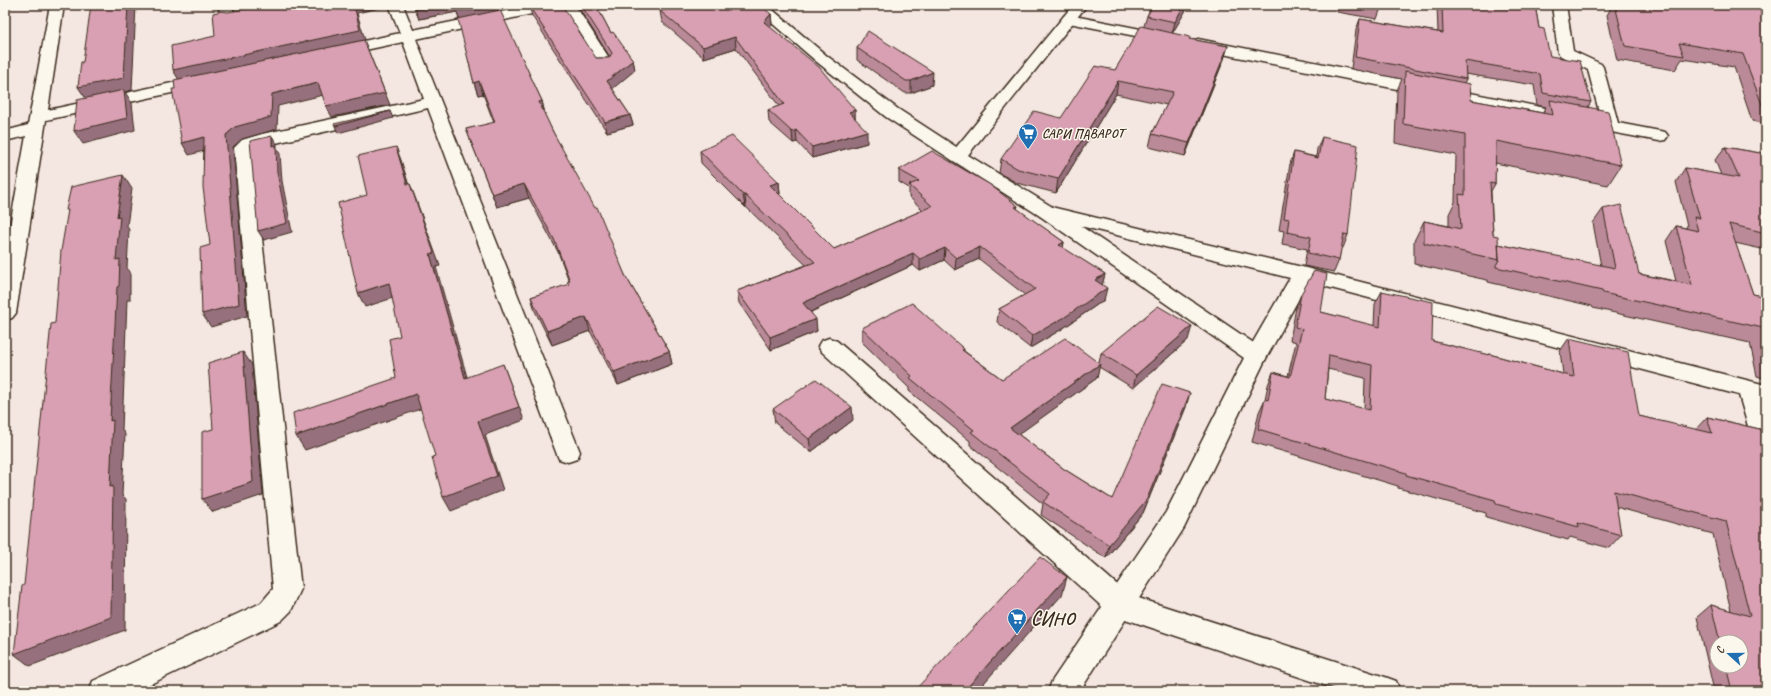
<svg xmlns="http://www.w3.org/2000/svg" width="1771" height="696" viewBox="0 0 1771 696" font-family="Caveat,sans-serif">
<rect width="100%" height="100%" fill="#f4e6e0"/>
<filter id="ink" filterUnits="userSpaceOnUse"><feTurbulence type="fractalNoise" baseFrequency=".025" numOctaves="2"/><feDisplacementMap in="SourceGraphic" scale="8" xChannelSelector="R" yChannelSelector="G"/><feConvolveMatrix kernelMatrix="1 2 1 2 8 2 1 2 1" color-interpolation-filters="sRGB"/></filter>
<g filter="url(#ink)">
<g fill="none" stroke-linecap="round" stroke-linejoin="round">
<g stroke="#3b2a1e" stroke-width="3">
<path id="minor" d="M50 5H64L48 110 204 76 210 78 212 81 210 84 204 86 46 120 16 313 12 318 5 320V254L26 136 5 141V131L28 125Z
M218 5H232L234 13 273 5H302L300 8 295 9 233 21 222 18Z
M389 5H403L413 30 535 5H575L613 64 610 67H600L561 6 555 9 416 39 580 452 577 459 568 462 559 459 556 452 428 108 254 148 252 149 301 589 291 611 281 621 136 691H89L93 681 261 603 273 589 234 148 242 140 262 134 424 99 403 42 337 56 332 54 329 51 332 48 400 33Z
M751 5H767L827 56 898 109 964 152 967 156 964 160 958 161 952 160 886 117 817 62Z
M1552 5H1566L1573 51 1601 64 1603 67 1618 123 1665 132 1668 136 1665 140 1659 141 1611 132 1198 49 1193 47 1190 44 1193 41 1198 39 1601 119 1588 70 1561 56 1558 53Z
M1069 15 1166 34 1171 35 1173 38 1171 41 1166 42 1064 22 1062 19 1064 16Z
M1047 206 1302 267 1766 385V403L1764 402 1766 408V456L1757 454 1754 447 1739 395 1308 282 1264 362 1256 364 1248 362 1245 356 1290 278 1040 216 1038 212 1040 208Z
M829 338 837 341 1129 595 1385 677 1396 681 1400 691H1342L1110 614 821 351 818 346 821 341Z"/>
</g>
<g stroke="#3b2a1e" stroke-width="3">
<path id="tertiary" d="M1073 5H1087L968 155 1054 208 1264 350 1267 356 1184 528 1080 691H1048L1052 681 1166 512 1244 358 1040 216 952 160 949 156Z"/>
</g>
<use href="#minor" fill="#fbf7ec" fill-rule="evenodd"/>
<use href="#tertiary" fill="#fbf7ec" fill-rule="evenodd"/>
</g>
<path fill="#ba8a99" stroke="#3b2a1e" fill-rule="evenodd" d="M413 5H497L499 10 542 101 545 114H544L553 132 625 275 669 351 672 364 618 385 590 331 552 345 535 311 531 297 568 285 569 281 558 252 529 198 497 207 466 129 494 123 483 94 478 95 474 83 459 19 457 12 419 19Z
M577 5H596L611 33 633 60 635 70 612 88 630 115 633 125 607 132 532 16 529 6 596 58H609L610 57Z
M982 5H1015L1010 11Z
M1144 5H1189L1172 33 1189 39 1228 46 1224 59 1185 156 1149 147 1152 134 1167 105 1116 94 1056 193 1017 183 999 173 1001 159 1061 118 1115 70 1144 26 1147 16 1150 9 1143 8Z
M1338 5H1382L1377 19 1337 12Z
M1437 5H1535L1539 28 1550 56 1591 102 1588 107 1621 165 1608 185 1495 163V184L1491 191 1493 235 1498 244 1601 266 1593 223 1603 209 1639 274 1676 281 1666 241 1676 226 1686 228 1687 226 1676 182 1685 168 1721 175 1715 160 1725 147 1766 154V250L1735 243 1753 294 1766 297V379L1757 376 1750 343 1593 308 1592 306 1488 282V280H1487L1414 264V241L1424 221 1449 226V214L1455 202 1456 155 1395 143 1397 90 1402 79 1351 69 1356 30 1360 19 1438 32ZM1465 74 1534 85 1537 105 1546 107 1543 113 1471 100 1464 83 1466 79Z
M1609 5H1766V124L1752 121 1734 67 1682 59 1675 70 1617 60 1607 15 1610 10Z
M660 11 771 14 772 25 770 27 855 110V118L867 143 812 158 797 142 793 143 769 122 768 110 779 106 736 48 704 58 662 22Z
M857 48 932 85 911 93H905L857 60Z
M1322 137 1348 235 1343 248 1341 247 1339 260 1334 272 1304 266 1307 249 1282 244 1284 231 1279 230 1290 164 1294 152 1316 157 1317 149Z
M700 151 779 182 780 194H779L834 249 923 210 909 197V188L899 182V170L1018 206 1017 209 1064 242 1063 248 1105 274 1102 285 1104 300 1062 329 1030 348 997 322 999 309 1025 295 979 259 955 270 944 260 920 271 913 265 811 312 817 331 771 350 739 303 737 291 806 265 746 207H745L701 163Z
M1382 291 1432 341 1488 355 1489 354 1563 374 1560 351 1569 338 1639 416 1695 430 1707 417 1764 430 1766 691H1714L1697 617 1711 605 1731 611 1713 534 1616 507 1621 535 1609 548 1570 537 1568 540 1486 517V513L1398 488V486L1252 442 1259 412 1265 399 1268 385 1273 372 1288 376 1296 342 1290 340 1296 307 1301 294 1321 312 1374 326 1375 304ZM1328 369 1365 378 1364 409 1325 399ZM1717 642H1741V666H1717Z
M862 328 964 349V351L1002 379 1099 363 1101 353 1188 340 1133 388 1099 367 1097 378 1018 434 1064 469 1112 499 1186 407 1143 513 1106 558 1041 515 1043 504 970 445V441L909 391V388L862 342Z
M773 409 853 420 811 452 775 423Z"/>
<path fill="#97707d" stroke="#3b2a1e" d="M128 5H136L132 90 125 92 132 103 135 130 83 144 74 131 87 100 78 87Z
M354 5H388V6L357 13 365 40 179 80 173 70Z
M439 5H497L499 11 459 20 457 12 419 19 415 9Z
M1011 5H1015L1010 11Z
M1184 5H1189L1172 34 1175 22Z
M771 14 772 25 765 33 764 22Z
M735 37 736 48 704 58 703 47Z
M364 40 390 105 332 117 326 106Z
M1228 46 1224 59 1185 156 1189 143Z
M633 60 635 70 610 91 607 81Z
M933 72 932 85 911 93V81Z
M479 81 483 94 478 95 474 83Z
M1118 81 1116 94 1056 193 1058 179Z
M318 83 323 95 278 106 277 129 242 139 233 147 247 316 211 327 202 314 226 135 272 94Z
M542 101 545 114 542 115 539 102Z
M855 110V121L849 112Z
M390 111 393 118 338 133 335 126Z
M630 115 633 125 607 132 605 122Z
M796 130 797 142 793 143 792 132Z
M867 131V143L812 158V147Z
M272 136 277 144V148L280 154 282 181 292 232 264 240 258 231 272 146Z
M204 137 211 149 189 155 182 143Z
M396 147 401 160 413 198 407 184Z
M123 175 132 189 127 226 129 230 127 268 130 272V300H127L122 430 125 434 122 495 126 499 125 630 30 666 14 654 110 487V421L116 260 117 217Z
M779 182 780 194 771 197 770 185Z
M410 184 415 197 440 266 436 267 471 391 465 378Z
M524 184 529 198 497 207 492 194Z
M743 195H745L746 207H745Z
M1064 242 1062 254 1059 245Z
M980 247 979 259 955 270 956 258Z
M945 248 944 260 920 271V259Z
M913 253V265L804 315 803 303Z
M1105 274 1102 286 1095 280Z
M389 283 396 297 365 307 358 293Z
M1107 288 1104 300 1062 329 1030 348 1032 336Z
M586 317 590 331 552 345 547 331Z
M816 319 817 331 771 350 770 337Z
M1192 326 1188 340 1133 388 1136 375Z
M669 351 672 364 618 385 614 372Z
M243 352 252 365 263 495 213 512 202 499Z
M503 364 524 420 485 435 503 490 451 511 443 497 478 421Z
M1100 364 1097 378 1008 442 1010 428Z
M1190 393 1186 407 1143 513 1106 558 1109 545Z
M416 394 423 408 305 450 296 436Z
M852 407 853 420 811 452 809 439Z
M1067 577 1062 595 977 691H964Z"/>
<path fill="#d8a0b2" stroke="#3b2a1e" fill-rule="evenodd" d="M91 5H128L124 78 78 87 81 62H83Z
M267 5H354L360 30 173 70 171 46 215 36 213 13 222 11 228 12Z
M413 5H439L415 9Z
M455 5H478L456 10Z
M533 5H562L596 58H609L612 53 581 5H596L611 33 613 32 633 60 607 81 630 115 605 122 529 6Z
M682 5H760L771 14 764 22 819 67 855 110 849 112 867 131 812 147 796 130 792 132 768 110 784 104 735 37 703 47 660 11Z
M1153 5H1184L1175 22 1147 16Z
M1370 5H1382V7Z
M1442 5H1535L1539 28 1544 29 1550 56 1580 61 1591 102 1543 93 1540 74 1465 61 1466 79 1355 57 1360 19 1443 33Z
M1615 5H1766V108L1763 107 1743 54 1679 43 1684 56 1625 46Z
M500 10 542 101 539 102 553 132 595 208 597 207 625 275 669 351 614 372 586 317 547 331 531 297 569 284 567 282 570 281 554 239 524 184 492 194 466 129 495 122 479 81 474 83 458 19Z
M1141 26 1190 37 1189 39 1228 46 1189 143 1152 134 1173 92 1118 81 1058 179 1018 169 1001 159 1034 111 1061 118 1095 66 1115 70Z
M868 31 933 72 911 81H906L857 48Z
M364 40 385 93 326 106 318 83 272 94 271 117 235 127 226 135 239 304 202 314 200 248 210 245 203 187 204 137 182 143 172 89H175L174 80Z
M1405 71 1470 84 1471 100 1553 115 1550 100 1608 111 1621 165 1496 141 1495 184 1490 183 1493 235 1498 236 1499 260 1424 243V221L1461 229 1459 194 1465 195V135L1403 124Z
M124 90 127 118 74 131 77 100Z
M390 111 335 126 334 124Z
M272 136V146L276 145 277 172 287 223 258 231 250 141Z
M732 136 779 182 770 185 834 249 932 206 909 185 919 181 899 170 932 151 989 184 1018 206 1015 207 1064 242 1059 245 1105 274 1095 280 1107 288 1065 317 1032 336 999 309 1035 289 980 247 956 258 945 248 920 259 913 253 803 303 816 319 770 337 737 291 815 262 745 195H743L700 151Z
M1322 137 1358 145 1348 235 1344 234 1339 260 1308 253 1311 237 1287 232 1289 219 1284 218 1294 152 1318 158Z
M396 147 407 184H410L434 253 430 254 465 378 503 364 519 407 478 421 497 476 443 497 432 457 435 456 416 394 296 436 293 413 396 378 389 339 400 336 389 283 358 293 338 203 367 195 358 156Z
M1725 147 1766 154V233L1729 224 1753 294 1766 297V342L1763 328 1603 293 1602 291 1496 267V265L1499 260 1498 244 1615 268 1603 209 1621 205 1639 274 1692 285 1676 226 1698 231 1694 217 1700 218 1685 168 1739 178Z
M123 175 117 217 120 216 116 260 120 259 119 286 117 287 110 421 113 420 110 487 113 486 111 617 14 654 22 586 24 585 51 324 55 323 61 251 68 210H66L71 187Z
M1314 271 1327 274 1321 312 1380 327 1382 291 1433 302 1432 341 1489 355V354L1574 377 1569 338 1628 352 1639 416 1712 433 1707 417 1764 430 1766 436V691H1732L1726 666H1741V642H1720L1711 605 1750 616 1726 521 1614 491 1621 535 1578 523 1579 527 1496 504 1495 500 1406 475V473L1258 429 1265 399 1268 400 1273 372 1290 377 1302 329 1295 327 1301 294ZM1329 355 1372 365 1370 410 1325 399Z
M912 303 964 349 962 350 1002 379 1065 338 1100 364 1010 428 1064 469 1112 499 1162 384 1190 393 1147 499 1109 545 1043 502 1050 494 971 432 974 430 910 378 912 376 862 328Z
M1158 306 1192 326 1136 375 1101 353Z
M243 352 253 482 202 499V432L213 429 208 363Z
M816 379 852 407 809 439 773 409Z
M1040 557 1067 577 964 691H914Z"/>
</g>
<defs>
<g id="supermarket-pin" transform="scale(1)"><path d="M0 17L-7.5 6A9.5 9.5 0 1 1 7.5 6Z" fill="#1f6fb2" stroke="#fbf7ec"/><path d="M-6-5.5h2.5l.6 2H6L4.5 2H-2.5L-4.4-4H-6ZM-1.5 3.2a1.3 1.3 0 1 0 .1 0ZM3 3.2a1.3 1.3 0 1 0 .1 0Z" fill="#fff"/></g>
</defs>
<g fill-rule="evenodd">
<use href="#supermarket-pin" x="1028" y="133"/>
<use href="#supermarket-pin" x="1017" y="618"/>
</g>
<g text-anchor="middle" stroke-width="3" stroke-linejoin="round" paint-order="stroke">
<g font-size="13" font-weight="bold" fill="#3b2a1e" stroke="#fbf7ec" text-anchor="start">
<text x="1042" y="138">САРИ ПАВАРОТ</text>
</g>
<g font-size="19" font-weight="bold" fill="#3b2a1e" stroke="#fbf7ec" text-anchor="start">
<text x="1031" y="625">СИНО</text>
</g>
</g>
<rect width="1771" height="696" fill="none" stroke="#fbf7ec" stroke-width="20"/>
<rect x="10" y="10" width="1751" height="676" fill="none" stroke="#3b2a1e" stroke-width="1.5" filter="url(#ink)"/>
<g transform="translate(1729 654) rotate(291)"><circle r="19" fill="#fbf7ec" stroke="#aea59a"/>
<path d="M0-3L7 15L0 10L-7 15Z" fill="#1f6fb2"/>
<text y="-6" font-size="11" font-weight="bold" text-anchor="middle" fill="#3b2a1e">С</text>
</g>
</svg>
